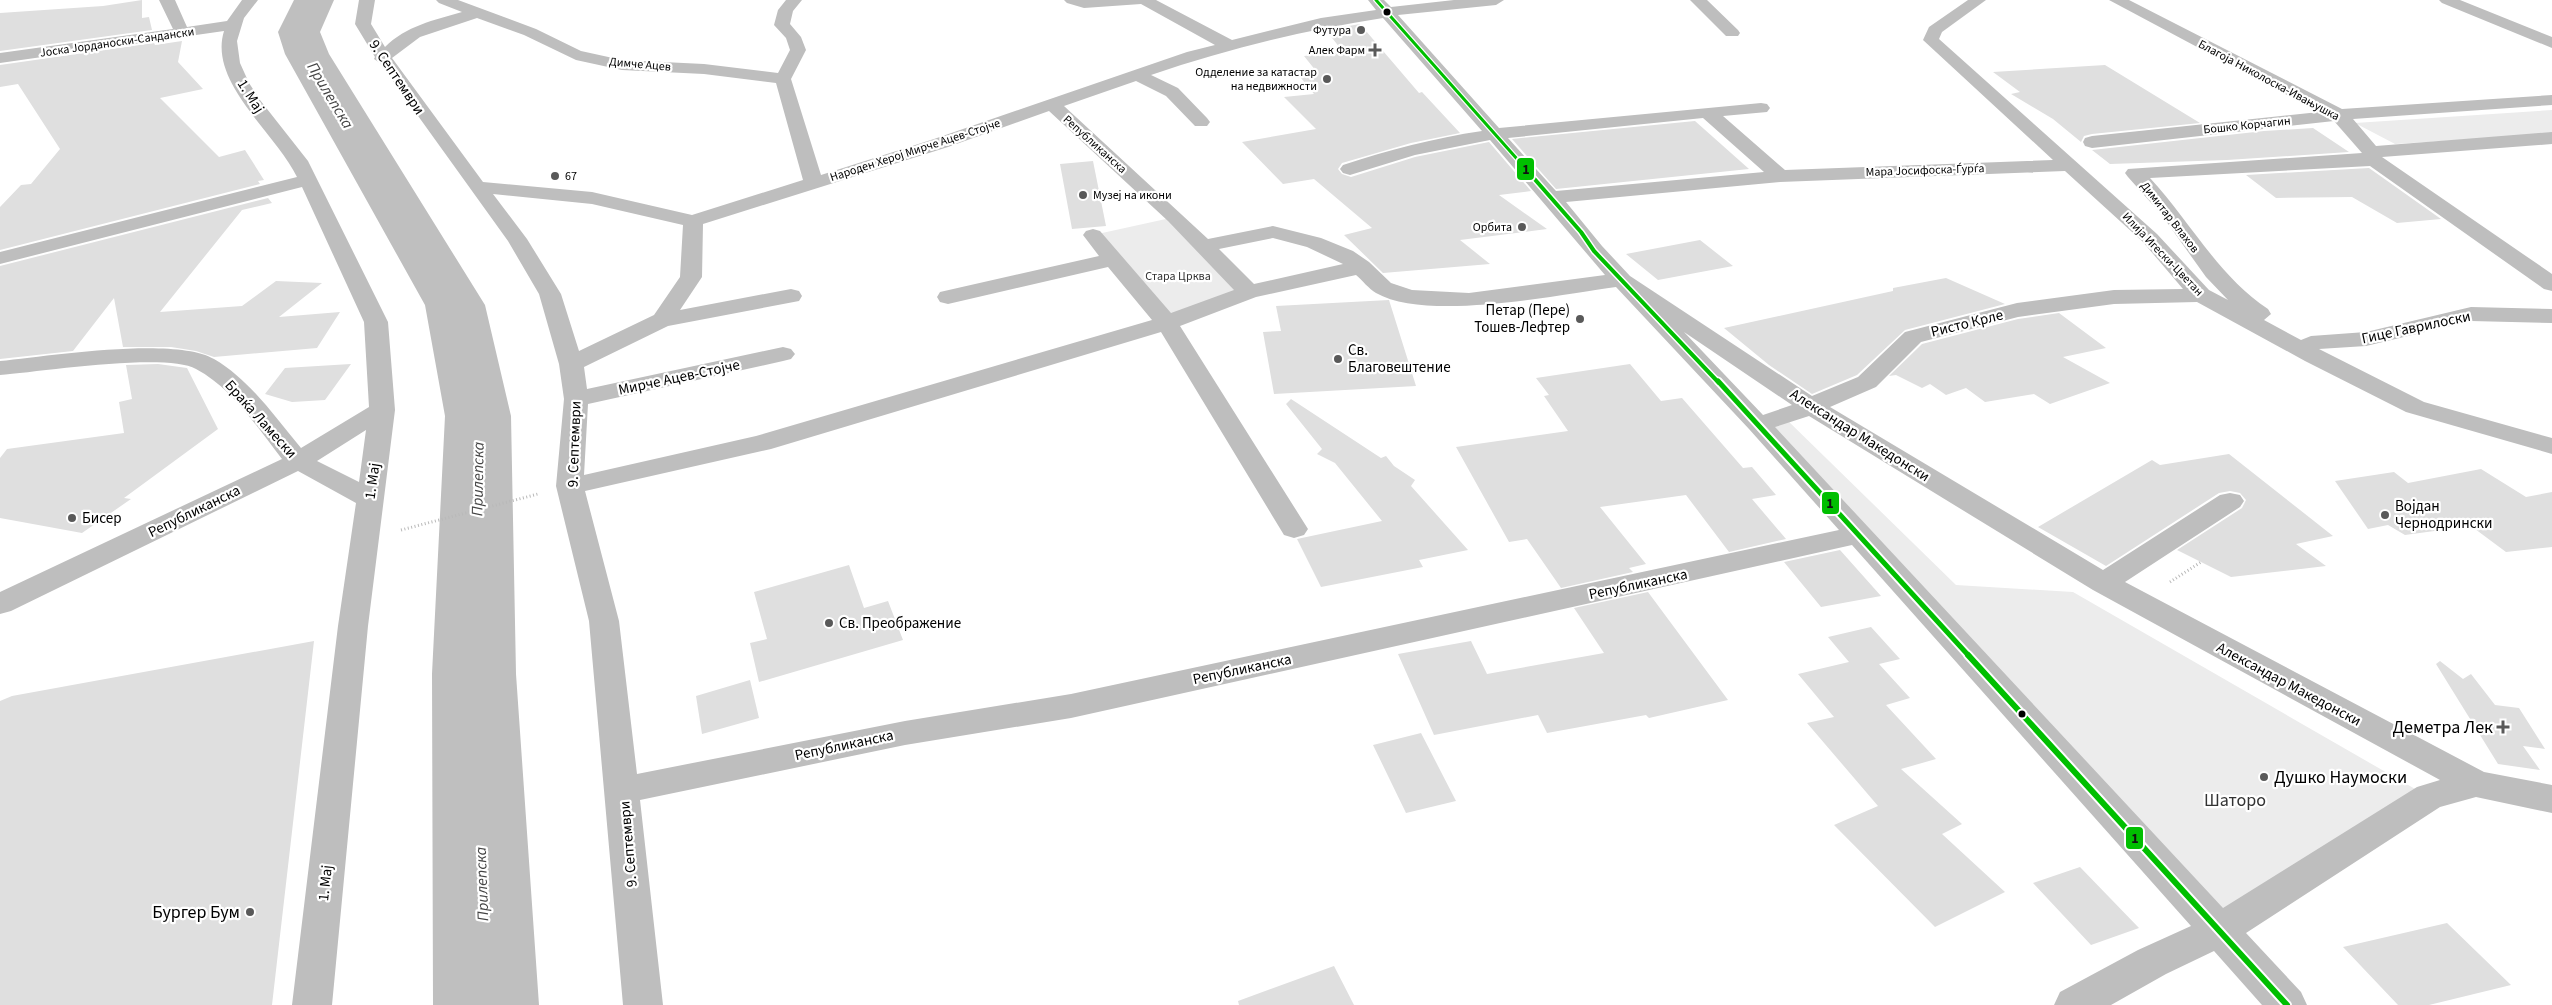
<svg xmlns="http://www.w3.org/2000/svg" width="2552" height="1005" viewBox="0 0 2552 1005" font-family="'Source Sans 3',sans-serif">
<rect width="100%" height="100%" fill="#fff"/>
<path fill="#ececec" d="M2552 110V134L2395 144 2355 123Z
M1175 217 1249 292 1167 323 1093 235Z
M1784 417 1956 585 2073 592 2429 797 2218 931 1758 424Z"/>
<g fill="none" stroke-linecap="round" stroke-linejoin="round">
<path fill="#bfbfbf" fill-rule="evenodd" d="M294 0H334L320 32 329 54 485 305 511 416 516 674 539 1005H433L432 674 445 416 425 305 285 54 278 32Z"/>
</g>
<path fill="#dfdfdf" d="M142 0V18L149 17 152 30 0 51V13L103 6Z
M1360 24 1419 93 1422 92 1460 133 1411 143 1342 163 1338 169 1342 174 1351 177 1415 157 1489 142 1531 191 1499 195 1547 229 1460 240 1490 264 1383 273 1344 235 1372 228 1314 179 1283 184 1242 142 1316 129 1284 97 1314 94 1297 73 1316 71 1304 56 1343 52 1326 30Z
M182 41 178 62 203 89 160 98 219 157 245 150 264 180 258 181 260 184 0 250V207L21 185 31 184 60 149 18 84 0 87V65L154 43 155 45Z
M2105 65 2200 123 2092 134 2084 136 2081 142 2053 119 2011 94 2020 92 1993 72Z
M1695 121 1749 169 1556 189 1512 139Z
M2313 128 2349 152 2227 160 2110 164 2092 150 2264 131Z
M1093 161 1106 226 1072 229 1060 164Z
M2369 168 2441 219 2397 223 2352 197 2276 198 2246 175Z
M268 198 272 203 242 210 160 312 242 306 276 281 322 283 279 317 340 312 317 348 214 357 196 351 171 347H123L114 298 73 351 0 359V266Z
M1700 240 1733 266 1658 280 1626 254Z
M1946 278 2005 304 1905 330 1857 375 1812 394 1769 365 1724 328 1893 291V288Z
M1389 300 1416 386 1274 394 1263 332 1281 331 1276 306Z
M2059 313 2106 348 2063 357 2110 383 2050 404 2034 394 1985 402 1966 388 1946 395 1930 384 1922 388 1896 375 1889 376 1922 344 2018 319Z
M158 364 187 368 218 429 124 498 131 499 82 533 0 518V458L7 449 124 433 119 402 132 399 126 365Z
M351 364 325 400 292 402 265 394 285 368Z
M1630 364 1661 401 1682 398 1743 468 1752 467 1776 495 1752 499 1786 539 1729 552 1686 495 1600 507 1646 564 1629 568 1633 572 1561 588 1527 539 1509 542 1456 447 1568 431 1544 396 1549 395 1536 378Z
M1291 399 1381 458 1386 456 1394 466 1415 480 1411 486 1468 550 1419 560 1423 567 1321 587 1297 539 1382 521 1335 463 1317 454 1322 449 1286 404Z
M2229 454 2333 536 2296 544 2326 566 2231 577 2177 550 2242 508 2246 500 2240 493 2230 491 2219 493 2106 566 2038 527 2152 460 2160 465Z
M2481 469 2526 497 2552 492V547L2506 552 2471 526 2405 535 2388 525 2368 529 2335 481 2394 472 2408 483Z
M1840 550 1881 596 1821 607 1784 562Z
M849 565 864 608 888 601 903 640 759 682 750 643 767 639 754 592Z
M1648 592 1728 700 1649 718 1646 715 1547 733 1538 715 1434 735 1398 654 1471 641 1487 674 1604 653 1574 608Z
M1871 627 1900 659 1879 664 1910 698 1886 705 1936 759 1901 769 1962 824 1942 834 2005 892 1935 927 1834 825 1878 806 1807 723 1834 717 1798 674 1849 662 1828 637Z
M314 641 272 1005H0V701L12 696Z
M2440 661 2463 679 2471 674 2495 705 2519 708 2545 749 2523 746 2540 770 2498 764 2436 664Z
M750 680 759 718 702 734 696 696Z
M1421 733 1456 801 1406 813 1373 745Z
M2080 867 2139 928 2091 945 2033 883Z
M2447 923 2511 985 2429 1005H2398L2343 947Z
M1334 966 1354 1005H1239L1238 1001Z"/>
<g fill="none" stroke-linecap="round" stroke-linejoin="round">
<path stroke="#b9b9b9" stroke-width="3" stroke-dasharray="1 2.5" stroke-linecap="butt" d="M401 530 538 494
M2170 582 2201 562"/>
<path fill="#bebebe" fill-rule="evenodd" d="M159 0H175L187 27 227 21 242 0H258L244 18 237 41 240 63 249 83 260 100 308 161 388 322 395 410 368 626 332 1005H292L338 626 356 503 298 471 11 611 0 614V592L282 459C257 427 232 388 196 369 166 352 39 372 0 375V361C49 356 175 336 214 359 250 380 274 416 301 448L369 407 364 322 302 187 0 264V252L297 177C276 133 208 83 224 31L0 63V53L173 29ZM366 430 359 482 317 461Z
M359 0H375L371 24 385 47C406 26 434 20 462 12L439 3 436 0H458L536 29 581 51 622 60 704 64 778 73 790 50 786 38 774 25 778 10 786 0H802L793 11 790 24 801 37 806 50 791 79 821 175 934 139 1187 52 1215 45 1141 4 1084 8 1067 3 1064 0H1156L1232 40 1321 18 1376 10 1368 0H1384L1391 7 1454 0H1504L1496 5 1398 15 1499 128 1761 103 1767 104 1770 108 1767 112 1723 116 1785 170 2053 160 1923 40 1929 27 1968 0H1986L1942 32 1939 39 2157 234 2209 290 2228 300 2206 277 2161 214 2128 177 2125 173 2128 169 2362 153 2334 121 2092 148 2085 146 2083 142 2085 138 2092 136 2319 112 2109 0H2129L2342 109 2552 95V105L2353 119 2376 146 2552 132V144L2382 157 2552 274V291L2544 289 2370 166 2150 178C2190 221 2218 276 2268 309L2271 314 2264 320 2301 340 2311 336 2366 332 2471 307 2552 309V323L2471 321 2366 346 2319 349 2424 402 2552 438V454L2406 412 2305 361 2197 302 2114 304 2018 317 1921 342 1876 387 1830 407 2103 570 2220 495 2230 493 2240 495 2244 501 2240 507 2125 582 2484 772 2552 785V813L2476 797 2440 807 2246 933 2301 992 2307 1005H2262L2214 951 2166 974 2111 1005H2054L2060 992 2138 950 2191 926 1852 545 1071 718 905 745 640 800 663 1005H623L589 621 556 486 564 399 559 364 539 294 508 241 380 63 374 59 375 57 355 24ZM477 18 524 35 576 60 622 70 704 74 776 83 803 180 692 215 592 192 483 182 392 58 420 37ZM1383 18 1482 131C1434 138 1389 150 1343 165L1340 169 1343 173 1350 175 1415 155 1490 140 1605 275 1469 293 1412 290 1391 283 1369 262 1353 251 1321 238 1273 226 1208 239 1064 106 1136 81 1166 96 1195 126H1207L1210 122 1207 118 1178 88 1151 75C1227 49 1304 30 1383 18ZM1049 111 1168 221 1234 290 1171 313 1100 231 1093 229 1086 231 1083 235 1099 256 940 292 937 297 940 302 948 304 1108 267 1152 320 756 436 584 475 588 404 783 361 791 359 795 354 791 349 783 347 587 389 584 367 668 326 799 301 802 296 799 291 791 289 680 310 702 277 703 224 948 147ZM1703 118 1764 172 1556 191 1508 138ZM2065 171 2143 242 2183 289 2114 290 2017 303 1905 332 1858 377 1812 396 1630 276 1602 246 1566 202 1780 182ZM493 194 592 204 683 225 680 277 654 315 579 351 561 294 527 239ZM1273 238 1307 247 1343 264 1254 284 1219 249ZM1356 275C1362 280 1369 289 1376 293 1427 322 1557 295 1616 287L1749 429 1839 530 1071 694 905 721 637 774 619 621 585 491 771 449 1161 332 1284 535 1294 538 1304 535 1308 529 1180 326 1256 297ZM1684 332 1792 405 1763 415ZM1809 416 2093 590 2440 780 2417 787 2223 908 1775 427Z
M1690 0H1707L1738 30 1740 33 1738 36H1726Z
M2439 0H2460L2552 37V48L2442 3Z"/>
<g stroke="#fff" stroke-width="5.5">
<path id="bus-1-far3" d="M1376 0 1525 168"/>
</g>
<g stroke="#fff" stroke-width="7">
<path id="bus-1-far2" d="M1524 167 1581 232 1594 251 1719 383"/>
</g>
<g stroke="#fff" stroke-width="9">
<path id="bus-1-far1" d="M1718 381 1969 656"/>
</g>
<g stroke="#fff" stroke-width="10">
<path id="bus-1" d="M1968 655 2287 1005"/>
</g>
<use href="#bus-1-far3" stroke="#00bf00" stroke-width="3"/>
<use href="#bus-1-far2" stroke="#00bf00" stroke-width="4"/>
<use href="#bus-1-far1" stroke="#00bf00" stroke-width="5"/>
<use href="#bus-1" stroke="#00bf00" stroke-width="6"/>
</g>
<g fill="#000" stroke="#fff" stroke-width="2">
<circle cx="1387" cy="12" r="4.5"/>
<circle cx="2022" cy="714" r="4.5"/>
</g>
<g fill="#595959" stroke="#fff" stroke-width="2">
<circle cx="1361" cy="30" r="5"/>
<path d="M1372.5 42.5h5v5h5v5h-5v5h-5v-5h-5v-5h5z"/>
<circle cx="1327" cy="79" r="5"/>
<circle cx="555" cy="176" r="5"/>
<circle cx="1083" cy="195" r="5"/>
<circle cx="1522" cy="227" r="5"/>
<circle cx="1580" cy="319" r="5"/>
<circle cx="1338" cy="359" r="5"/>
<circle cx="2385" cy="515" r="5"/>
<circle cx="72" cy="518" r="5"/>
<circle cx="829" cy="623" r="5"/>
<path d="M2500.5 719.5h5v5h5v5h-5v5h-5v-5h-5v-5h5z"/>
<circle cx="2264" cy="777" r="5"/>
<circle cx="250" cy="912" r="5"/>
</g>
<g text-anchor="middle" stroke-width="4.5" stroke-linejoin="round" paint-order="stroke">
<g font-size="12" fill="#000" stroke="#fff" text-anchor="end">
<text x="1351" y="34">Футура</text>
<text x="1365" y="54">Алек Фарм</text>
<text x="1317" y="76">Одделение за катастар<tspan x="1317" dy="14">на недвижности</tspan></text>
<text x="565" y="180" text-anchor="start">67</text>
<text x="1093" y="199" text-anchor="start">Музеј на икони</text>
<text x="1512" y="231">Орбита</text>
</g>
<g font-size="12" fill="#000" stroke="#fff">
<text transform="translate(117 42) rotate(-8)" y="4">Јоска Јорданоски-Сандански</text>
<text transform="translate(640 64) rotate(5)" y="4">Димче Ацев</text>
<text transform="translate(2269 80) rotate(28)" y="4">Благоја Николоска-Ивањушка</text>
<text transform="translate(2247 125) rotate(-6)" y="4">Бошко Корчагин</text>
<text transform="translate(1095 144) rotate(42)" y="4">Републиканска</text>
<text transform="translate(915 150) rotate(-18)" y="4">Народен Херој Мирче Ацев-Стојче</text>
<text transform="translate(1925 170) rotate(-2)" y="4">Мара Јосифоска-Ѓурѓа</text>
<text transform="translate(2170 217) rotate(52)" y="4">Димитар Влахов</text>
<text transform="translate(2163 254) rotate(46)" y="4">Илија Игески-Цветан</text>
</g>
<g font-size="12" fill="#333" stroke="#fff">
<text x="1178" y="280">Стара Црква</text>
</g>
<g font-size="15" fill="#000" stroke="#fff">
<text transform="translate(397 77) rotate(56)" y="5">9. Септември</text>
<text transform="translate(251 96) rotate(58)" y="5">1. Мај</text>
<text transform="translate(1967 323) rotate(-14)" y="5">Ристо Крле</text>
<text transform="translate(2416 327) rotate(-12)" y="5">Гице Гаврилоски</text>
<text transform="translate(679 377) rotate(-12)" y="5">Мирче Ацев-Стојче</text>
<text transform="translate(261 419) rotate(48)" y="5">Браќа Ламески</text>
<text transform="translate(1860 435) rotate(32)" y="5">Александар Македонски</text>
<text transform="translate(574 444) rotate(-88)" y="5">9. Септември</text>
<text transform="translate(372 481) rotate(-82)" y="5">1. Мај</text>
<text transform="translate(194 511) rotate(-26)" y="5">Републиканска</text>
<text transform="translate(1638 584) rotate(-12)" y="5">Републиканска</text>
<text transform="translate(1242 669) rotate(-12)" y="5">Републиканска</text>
<text transform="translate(2289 684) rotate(28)" y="5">Александар Македонски</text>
<text transform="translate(844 745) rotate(-12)" y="5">Републиканска</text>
<text transform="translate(628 844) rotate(-95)" y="5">9. Септември</text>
<text transform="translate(325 883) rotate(-84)" y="5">1. Мај</text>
</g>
<g font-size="15" fill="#000" stroke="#fff" text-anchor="start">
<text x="1570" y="315" text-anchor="end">Петар (Пере)<tspan x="1570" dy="17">Тошев-Лефтер</tspan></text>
<text x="1348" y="355">Св.<tspan x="1348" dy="17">Благовештение</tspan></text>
<text x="2395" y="511">Војдан<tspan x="2395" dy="17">Чернодрински</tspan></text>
<text x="82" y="523">Бисер</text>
<text x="839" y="628">Св. Преображение</text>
</g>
<g font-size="16" font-style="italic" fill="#444" stroke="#fff">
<text transform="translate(331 95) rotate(59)" y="6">Прилепска</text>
<text transform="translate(477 479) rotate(-89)" y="6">Прилепска</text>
<text transform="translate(481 884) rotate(-92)" y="6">Прилепска</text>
</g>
<g font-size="18" fill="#000" stroke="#fff" text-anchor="end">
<text x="2493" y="733">Деметра Лек</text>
<text x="2274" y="783" text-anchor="start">Душко Наумоски</text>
<text x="240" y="918">Бургер Бум</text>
</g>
<g font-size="18" fill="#333" stroke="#fff">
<text x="2235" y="806">Шаторо</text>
</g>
</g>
<g stroke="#fff" stroke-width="2">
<rect x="1516" y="157" width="19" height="24" rx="5" fill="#00bf00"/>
<rect x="1821" y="491" width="19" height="24" rx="5" fill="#00bf00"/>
<rect x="2125" y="826" width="19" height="24" rx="5" fill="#00bf00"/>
</g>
<g font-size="14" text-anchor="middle" font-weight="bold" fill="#111">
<text x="1526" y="174">1</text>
<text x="1830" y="508">1</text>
<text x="2135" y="843">1</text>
</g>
</svg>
